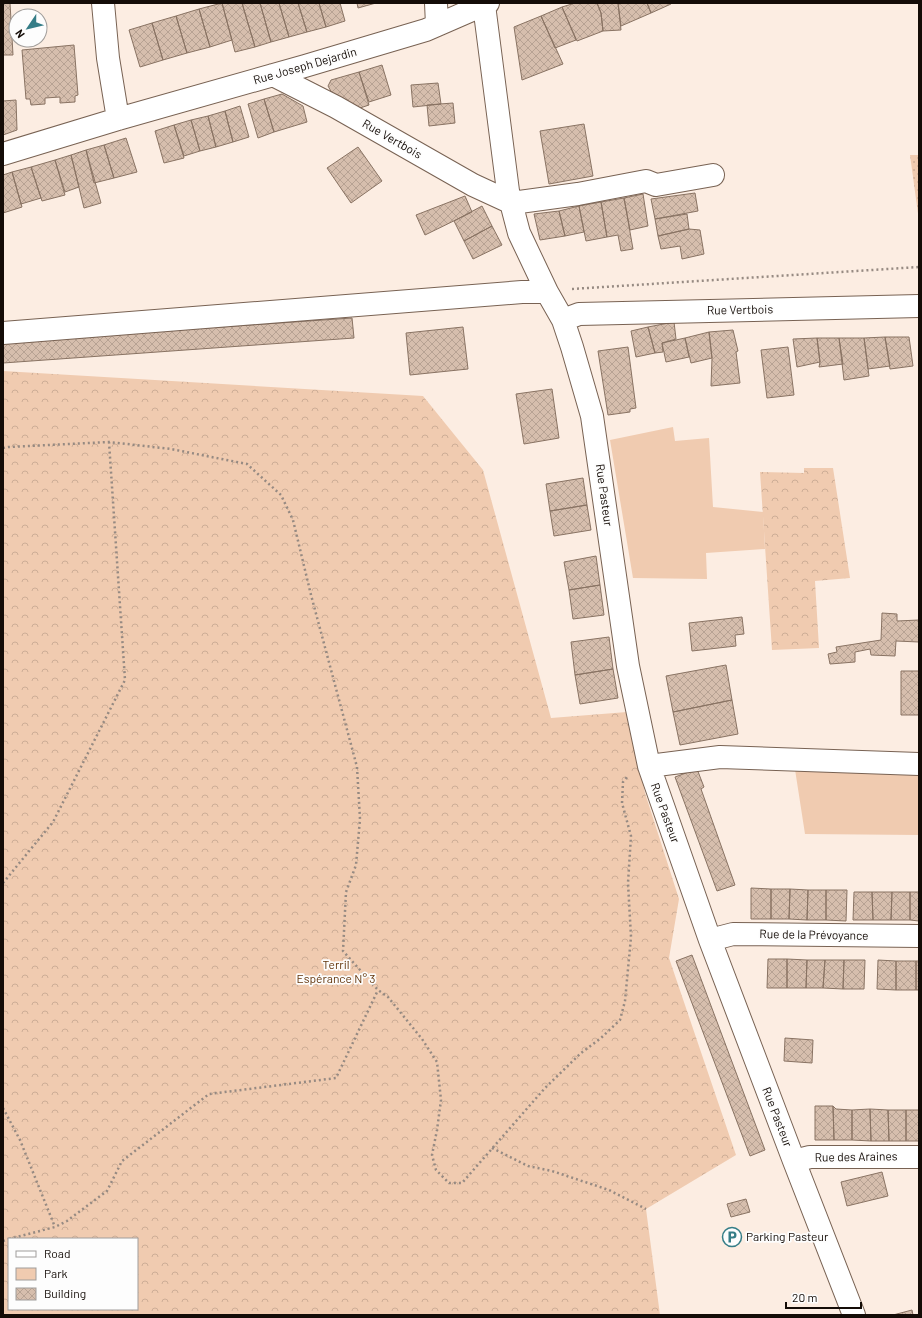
<svg xmlns="http://www.w3.org/2000/svg" width="922" height="1318" viewBox="0 0 922 1318" font-family="Barlow,sans-serif">
<defs>
<pattern id="grass-dots" width="8" height="8" patternUnits="userSpaceOnUse"><rect width="8" height="8" fill="#f0cbb0"/><path d="M2 2h.1M6 6h.1" fill="none" stroke="#cdad96" stroke-width="1.8" stroke-linecap="round"/></pattern>
<pattern id="forest-crowns" width="20" height="18" patternUnits="userSpaceOnUse"><rect width="20" height="18" fill="#f0cbb0"/><path d="M2 6a3 3 0 1 1 6 0M12 15a3 3 0 1 1 6 0" fill="none" stroke="#cdad96"/></pattern>
<pattern id="building-cross-hatch" width="8" height="8" patternUnits="userSpaceOnUse"><rect width="8" height="8" fill="#d6bead"/><path d="M0 0l8 8M0 8l8-8" fill="none" stroke="#b7a293"/></pattern>
</defs>
<rect width="100%" height="100%" fill="#fcede2"/>
<path fill="url(#grass-dots)" d="M910 155H919V221Z"/>
<path fill="url(#forest-crowns)" fill-rule="evenodd" d="M3 371 423 396 483 470 551 718 627 712 645 793 679 899 669 958 736 1155 646 1209 660 1315H3ZM9 1239H137V1309H9Z
M804 468H833L850 578 815 581 819 648 772 650 760 472 804 473Z"/>
<path fill="#f0cbb0" d="M673 427 675 441 709 438 713 507 763 512 765 549 706 553 707 579 633 578 610 440Z
M794 763 919 767V835L805 834Z"/>
<path fill="url(#building-cross-hatch)" stroke="#897363" d="M3 3H10L13 55H3Z
M222 3H242L255 47 235 52Z
M222 3 232 40 210 47 199 9Z
M242 3H260L271 42 255 47Z
M260 3H279L289 37 271 42Z
M279 3H298L307 32 289 37Z
M298 3H319L326 27 307 32Z
M319 3H340L345 21 326 27Z
M357 3H376L358 8Z
M575 3H597L601 13 603 31 577 41 562 7Z
M597 3H618L621 30 603 31 601 13Z
M618 3H647L651 13 621 26Z
M647 3H671V4L651 13Z
M562 7 576 40 555 48 541 16Z
M199 9 210 47 187 53 176 16Z
M176 16 187 53 163 60 152 23Z
M541 16 563 64 522 80 514 27Z
M152 23 163 60 140 67 129 30Z
M74 45 78 95 75 96V102L60 103V97L45 98V104L31 105 30 99H26L22 50Z
M382 65 391 95 369 102 359 72Z
M359 72 369 105 354 110 337 102 328 86 331 80Z
M438 83 441 104 413 107 411 85Z
M282 94 303 106 307 122 274 132 264 99Z
M264 99 274 132 258 138 248 104Z
M16 100 17 130 3 135V101Z
M453 103 455 123 429 126 427 105Z
M240 106 249 137 233 142 225 111Z
M225 111 233 142 216 147 208 116Z
M208 116 216 147 200 151 191 120Z
M191 120 200 151 184 156 174 125Z
M584 124 593 176 549 184 540 131Z
M174 125 184 158 164 163 155 131Z
M126 138 137 172 114 178 104 145Z
M104 145 114 178 94 183 86 150Z
M358 147 382 181 351 203 327 168Z
M86 150 101 203 84 208 71 155Z
M71 155 79 187 65 192 55 160Z
M55 160 65 195 42 201 31 167Z
M31 167 41 198 21 204 12 172Z
M12 172 22 207 3 213V175Z
M695 193 698 211 655 219 651 199Z
M643 194 648 226 630 230 624 198Z
M465 196 472 212 425 235 416 215Z
M624 198 633 249 621 251 618 235 607 237 601 202Z
M601 202 607 237 586 241 579 206Z
M482 206 492 226 464 241 454 221Z
M579 206 584 232 565 236 559 211Z
M559 211 565 236 540 240 534 214Z
M687 214 689 229 658 236 655 219Z
M492 226 502 245 473 259 464 241Z
M689 229 700 230 704 254 682 259 680 246 661 249 658 236Z
M352 318 354 338 3 363V342Z
M674 322 676 339 662 343 663 352 655 353 648 327Z
M463 327 468 369 410 375 406 333Z
M648 327 655 353 636 357 631 331Z
M733 330 738 351 736 352 740 383 711 386 712 358 709 332Z
M709 332 712 358 691 363 685 338Z
M885 337 890 366 868 369 864 338Z
M885 337H909L913 366 890 369Z
M685 338 689 357 666 362 662 343Z
M817 338 820 362 797 367 793 339Z
M817 338H839L843 364 819 367 820 362Z
M839 338H864L869 376 844 380Z
M628 347 636 408 630 409V412L608 415 598 351Z
M788 347 794 395 767 398 761 350Z
M552 389 559 438 524 444 516 394Z
M583 478 587 505 550 511 546 484Z
M587 505 591 530 554 536 550 511Z
M596 556 600 585 569 590 564 562Z
M600 585 604 615 573 619 569 590Z
M882 613 897 614V621L919 620V642L896 641 895 656 871 655 870 649 855 652V662L830 664 828 654 837 652 836 647 881 640Z
M742 617 744 634 735 635 736 646 692 651 689 623Z
M609 637 613 669 575 675 571 642Z
M726 665 732 700 673 712 666 676Z
M613 669 618 698 580 704 575 675Z
M901 671H919V715H901Z
M732 700 738 734 680 745 673 712Z
M697 769 704 787 701 789 735 885 717 891 675 777Z
M751 888 771 889V919H751Z
M771 889H790L789 919H771Z
M790 889 808 890 807 920 789 919Z
M808 890H826V920H807Z
M826 890H847L846 921 826 920Z
M854 892H872L873 920H853Z
M872 892H892L891 920H873Z
M892 892H910V920H891Z
M910 892H919V921L910 920Z
M692 955 765 1150 750 1156 676 961Z
M768 959H787V988H767Z
M787 959 807 960 806 988H787Z
M807 960H825L823 988H806Z
M825 960H844L843 989 823 988Z
M844 960H865L864 989H843Z
M878 960 896 961V990L877 989Z
M896 961H916V990H896Z
M916 961H919V990H916Z
M785 1038 813 1040 812 1063 784 1061Z
M815 1106H833L834 1140H815Z
M833 1106 836 1109 852 1110V1140H834Z
M870 1109 888 1110 889 1141H871Z
M870 1109 871 1141 852 1140V1110Z
M888 1110H906V1141H889Z
M906 1110H919V1141H906Z
M882 1172 888 1196 847 1206 841 1182Z
M746 1199 750 1212 731 1217 727 1204Z
M912 1310 913 1315H893Z"/>
<g fill="none" stroke-linecap="round" stroke-linejoin="round">
<g stroke="#786253" stroke-width="24">
<path id="minor" d="M103 3 108 58 118 119
M436 3 437 25
M484 5 508 191 519 233 547 292 563 320 572 347 592 416 628 666 649 766 710 940 794 1161 854 1315
M273 75 336 107 473 185 512 203 578 194 646 181 656 185 713 175
M3 154 118 119 305 66 426 30 488 3
M563 320 579 314 919 306
M3 333 522 292H547
M649 766 720 757 919 764
M710 940 733 934 919 936
M794 1161 810 1157H919"/>
</g>
<path stroke="#968a82" stroke-width="2.5" stroke-dasharray="2 3" stroke-linecap="butt" d="M572 289 919 267
M3 448 8 447 109 442 171 449 247 464 281 495 293 520 311 595 357 767 360 819 356 865 346 892 343 951 378 990 388 997 422 1039 437 1062 441 1100 437 1130 432 1155 436 1170 449 1183H462L545 1088 581 1053 601 1038 620 1020 625 1001 631 937 628 883 631 836 622 803 623 782 627 777
M3 883 53 822 125 680 109 442
M3 1108 20 1140 55 1227
M492 1148 528 1166 552 1171 609 1190 646 1209
M9 1239 55 1227 67 1221 107 1191 122 1161 209 1094 336 1078 378 990
M3 1241 9 1239"/>
<use href="#minor" stroke="#fff" stroke-width="22"/>
</g>
<defs>
<g id="parking-ring" transform="scale(1)"><circle r="9.5" fill="#fdfdfd" stroke="#357d87" stroke-width="1.5"/><path d="M-3.5-5.5H1a3.5 3.5 0 0 1 0 7H-1V5.5H-3.5ZM-1-3.4V-.6H.8a1.4 1.4 0 0 0 0-2.8Z" fill="#357d87"/></g>
</defs>
<g fill-rule="evenodd">
<use href="#parking-ring" x="732" y="1237"/>
</g>
<g text-anchor="middle" stroke-width="3.5" stroke-linejoin="round" paint-order="stroke">
<g font-size="12" fill="#140c07" stroke="#fdfdfd">
<text transform="translate(305 66) rotate(-16)" y="4">Rue Joseph Dejardin</text>
<text transform="translate(392 139) rotate(30)" y="4">Rue Vertbois</text>
<text transform="translate(740 310) rotate(-1)" y="4">Rue Vertbois</text>
<text transform="translate(604 495) rotate(82)" y="4">Rue Pasteur</text>
<text transform="translate(665 813) rotate(70)" y="4">Rue Pasteur</text>
<text transform="translate(814 935) rotate(1)" y="4">Rue de la Prévoyance</text>
<text transform="translate(777 1117) rotate(69)" y="4">Rue Pasteur</text>
<text transform="translate(856 1157) rotate(-1)" y="4">Rue des Araines</text>
</g>
<g font-size="12" fill="#63350b" stroke="#fdfdfd">
<text x="336" y="969">Terril<tspan x="336" dy="14">Espérance N° 3</tspan></text>
</g>
<g font-size="12" fill="#140c07" stroke="#fdfdfd" text-anchor="start">
<text x="746" y="1241">Parking Pasteur</text>
</g>
</g>
<rect width="922" height="1318" fill="none" stroke="#140c07" stroke-width="8"/>
<rect x="8" y="1238" width="130" height="72" fill="#fdfdfd" stroke="#a09d9b"/>
<rect x="16" y="1251" width="20" height="6" fill="#ffffff" stroke="#a09d9b"/>
<text x="44" y="1258" font-size="12" fill="#140c07">Road</text>
<rect x="16" y="1268" width="20" height="12" fill="#f0cbb0" stroke="#a09d9b"/>
<text x="44" y="1278" font-size="12" fill="#140c07">Park</text>
<rect x="16" y="1288" width="20" height="12" fill="url(#building-cross-hatch)" stroke="#a09d9b"/>
<text x="44" y="1298" font-size="12" fill="#140c07">Building</text>
<g transform="translate(28 28) rotate(235)"><circle r="19" fill="#fdfdfd" stroke="#a09d9b"/>
<path d="M0-3L7 15L0 10L-7 15Z" fill="#357d87"/>
<text y="-6" font-size="11" font-weight="bold" text-anchor="middle" fill="#140c07">N</text>
</g>
<path d="M786 1302v6h75v-6" fill="none" stroke="#140c07" stroke-width="2"/>
<text x="792" y="1302" font-size="12" fill="#140c07" stroke="#fdfdfd" stroke-width="3" paint-order="stroke">20 m</text>
</svg>
